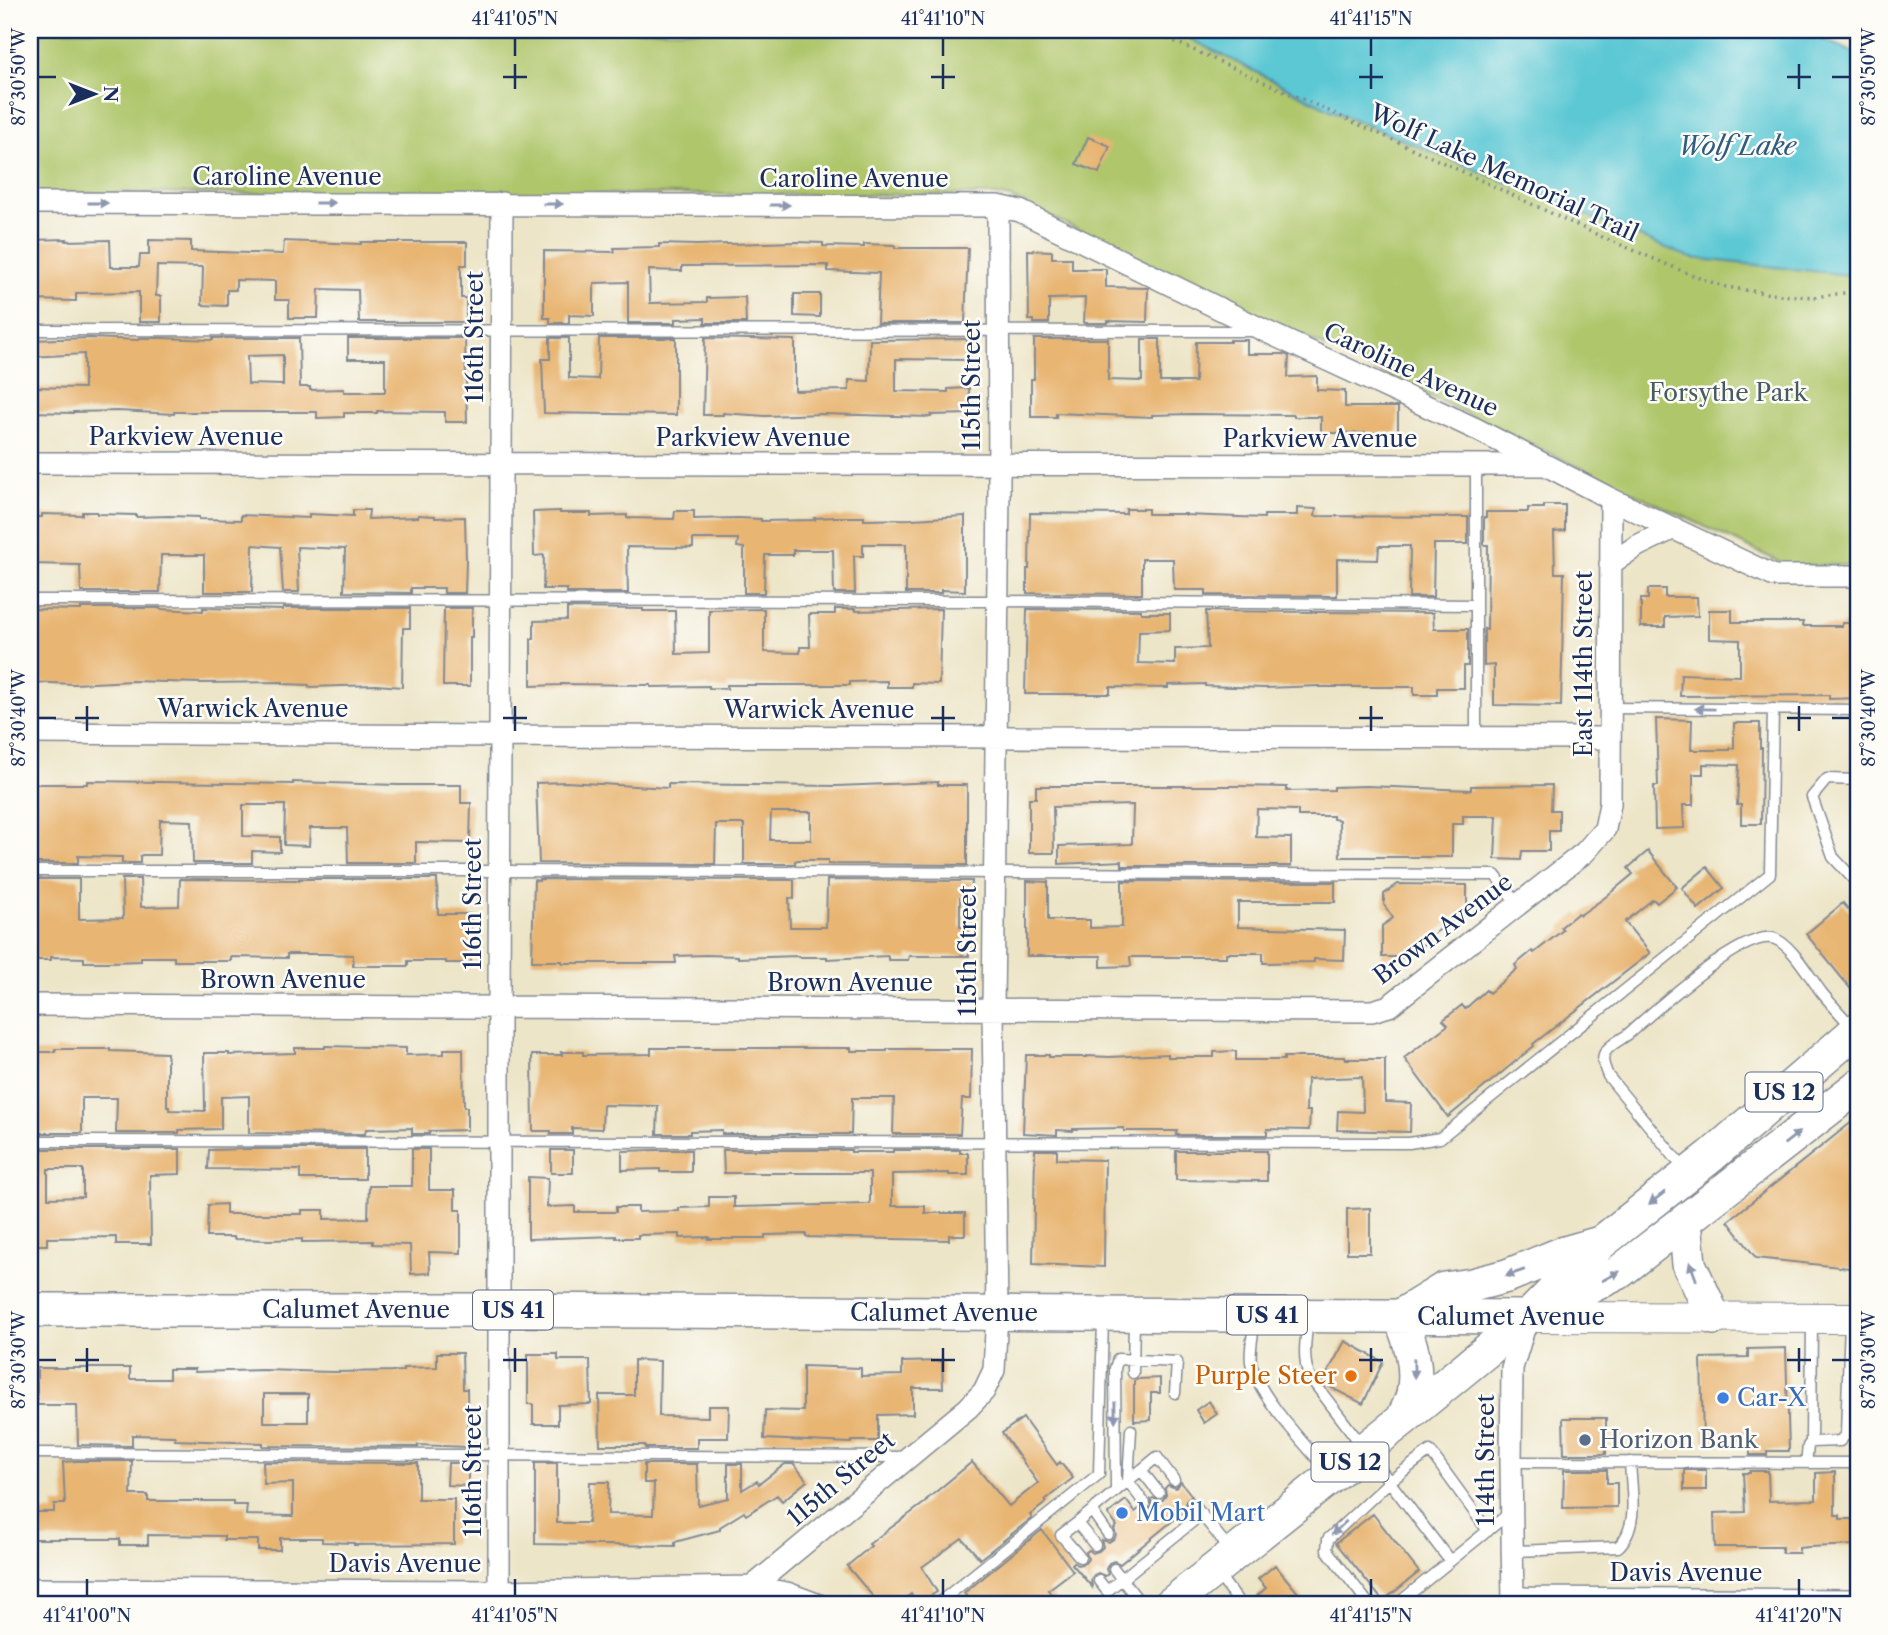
<svg xmlns="http://www.w3.org/2000/svg" width="1888" height="1635" viewBox="0 0 1888 1635" font-family="'Libre Caslon Text',serif">
<rect width="100%" height="100%" fill="#fdfcf7"/>
<filter id="ink" filterUnits="userSpaceOnUse"><feTurbulence type="fractalNoise" baseFrequency=".0143" numOctaves="2"/><feDisplacementMap in="SourceGraphic" scale="14" xChannelSelector="R" yChannelSelector="G"/><feConvolveMatrix kernelMatrix="1 2 1 2 8 2 1 2 1" color-interpolation-filters="sRGB"/></filter>
<filter id="wash" filterUnits="userSpaceOnUse"><feTurbulence type="fractalNoise" baseFrequency=".00686" numOctaves="4" result="noise"/><feDisplacementMap in="SourceGraphic" scale="28" xChannelSelector="R" yChannelSelector="G"/><feGaussianBlur stdDeviation="1.57" result="paint"/><feColorMatrix in="noise" values="0 0 0 0 0 0 0 0 0 0 0 0 0 0 0 0 0 1.4 0 .05"/><feComposite in="paint" operator="in"/></filter>
<g filter="url(#wash)">
<rect width="100%" height="100%" fill="#ede5c8"/>
<path fill="#afc66b" stroke="#657a64" stroke-width="2" d="M30 30H1173L1333 111 1849 275 1858 274V565L1788 566 1011 198 996 195 30 193Z"/>
<path fill="#5cc8d4" stroke="#3c7c99" stroke-width="2" d="M1173 30H1800L1858 54V274L1849 275 1691 258 1333 111Z"/>
<g id="blocks">
<path fill="#e8b572" fill-rule="evenodd" d="M1088 137 1110 146 1099 173 1076 164Z
M67 239 66 241 110 240 111 267H139L140 255H149V240L191 241V251L283 254 284 241 361 244V242H467V265H461V298H466V319L465 322H359L358 290 319 289 318 318H289V300H275V281L236 280V290H227V306L202 305 203 267 157 266 156 296H161V322H139V292L76 293V301L30 300V240Z
M797 242 823 243V246L864 247V244L895 245V248H968L965 323H877L879 273 828 271V265L682 266V271L649 270 650 303 707 302V298L745 297 746 323H705V318L676 319V323H628V282L594 283V316L569 315V323H550V318H544V251L615 252 614 248 659 247V244L697 245Z
M1028 250 1052 251V258H1072V269H1106V287L1148 288 1147 322 1108 321V323H1084L1085 298 1049 299V323H1034V320H1029Z
M794 294H820V317L794 316Z
M90 338 139 340V338H161L213 340V338H299L300 387H310V390L344 389V392H385V359H348V338H465L467 422H445V412L377 411V413H344V417L317 418V412H174V414L118 411 73 412V413L30 412V387L84 388V354L30 357V340ZM283 355V385L248 384 247 356Z
M550 338H569V378L598 379 599 338H676V415L544 413 542 359H550Z
M705 338 795 340V391L849 390V380L869 381 870 340 967 339V360L896 359V391L948 392V389L969 388V414L931 415V417L822 414 765 416 723 413V415H703Z
M1034 339H1108V380L1142 381V339H1160V382H1195L1196 342H1230V340H1247V354H1284L1289 356 1288 377 1317 376V390L1345 391V407H1398V433H1321V417H1294V415L1190 414 1152 415V417L1056 413V417H1031V379H1034Z
M1544 505H1565V531L1554 532 1555 573H1564L1561 706 1494 705V665L1484 666V629L1487 630 1488 545H1484V517H1486V512H1528V508H1544Z
M1297 508 1316 509 1315 516 1468 517V544H1434L1433 597H1409L1410 546H1379L1378 560 1337 559V596L1206 595V590H1174L1173 559H1142V594L1027 593V569H1029L1030 513 1126 514V509H1148V514H1186V515L1264 518V515H1297Z
M353 510H369L368 519 418 517V515L435 516V518L465 517 466 561 465 593H444V588H411V593L344 592 345 549 297 547 299 592H283L280 547 253 545 252 592H204V555H161L160 592H81L80 565 30 564V517H42V514L82 515V512H97V514L136 515V517L169 516 199 517V519L241 520V515L309 518V514L353 516Z
M560 511V513H591V516L627 515V518L674 519 675 511H694V519L738 518 761 519V521L815 520 814 518 838 517H864V520L912 519 965 516V591L941 590V593H906V544H863V556H854L855 593H834L833 550H793V555H765L764 593H744V548L737 547 738 539H693V548L627 547 628 593H567V589H543L544 555 534 556 533 512Z
M1648 589H1665V597H1697L1698 616 1665 617V627H1641V599H1648Z
M81 608H160V609L203 611V608L283 610V608H410V628H403L402 687 376 685 309 687V685L283 684V682L202 683 132 681 74 684 30 682V609L81 610Z
M444 608H472V637H470V686H443Z
M567 608 643 609V611H675L676 654 709 653V610L764 609V652L800 653V647H810L809 614H835V609H855V611L941 609 939 684 912 683V687H887V681L850 682V685H727V689L709 688V686L651 687V685L561 684V685L531 686V639H534V621L567 620Z
M1027 609 1141 610V613H1170V630L1139 631 1138 663 1175 664V649L1208 648 1206 611 1433 613 1434 629H1468V666H1464V688H1437V695H1414V687H1320V686L1264 688 1205 686V684L1168 685V688L1110 687V694H1025Z
M1709 610H1732V622H1803L1802 626H1842V623H1858V698L1829 699V695L1680 696 1681 674 1740 676V640L1709 639Z
M1656 719 1692 720 1691 750H1730V748H1734V723H1760V748H1762L1761 824H1741V805H1737L1739 765 1703 764V774H1693V805H1683L1684 828 1655 829 1654 786H1658Z
M87 781 293 784V782L398 785H461V803H471L470 843 416 842V863H348L347 828H310L309 846 284 845 285 805H243V836L280 837V852L252 851V863H193L192 821 160 820 159 855H142L140 856V863H122V857L78 856V863H33L30 784H87Z
M566 782 668 788V784L837 786 938 782V785H967V865L828 864V860H798L795 861V864H744V824H716L715 864 539 863 536 783ZM771 812H811V840H770Z
M1552 785 1551 810H1559V831H1549V851H1522L1521 860 1495 859 1497 816H1463V824H1452V857H1340L1339 820 1333 819V816H1298V810L1257 809 1256 837 1291 838V866H1122V861L1059 864V846L1132 844 1133 805 1053 807 1054 853H1029V798H1036V786H1235L1287 787V791L1334 790V787L1366 786 1471 790V786Z
M1648 851 1677 887 1657 903 1653 899 1625 922 1650 953 1533 1044 1534 1046 1448 1117 1404 1058 1448 1025 1443 1020 1462 1005 1465 1009 1486 990 1489 993 1517 969 1515 965 1532 951 1534 953 1563 930 1561 927 1578 913 1580 915 1603 899 1633 874 1628 868Z
M1707 867 1724 888 1698 909 1682 888Z
M30 879H79V919L123 918 122 879H140L141 907 179 906 180 879 299 880V879H437L438 914H471V963H446V961H408V966H353V955L325 954H287V958L231 957V961H174V957H141V961L110 962H84V958L51 957V960H30Z
M539 879 794 880V899L789 898 790 927H826L827 880 972 881 971 898H960V927H969V956H909L908 960H888V956L827 959V957H798V956L738 958V956L706 955 675 956 676 963H562V961H532L534 880 539 881Z
M1027 881 1048 882V920H1090V928L1122 927V881L1335 882V902H1238V927L1345 930 1344 960 1314 959V962L1263 963V953H1226V957H1130L1131 966 1101 967V956H1027Z
M1398 884 1467 885V910L1428 938 1429 940 1406 957H1382V926L1393 918 1384 905V894Z
M1843 903 1858 921V998L1806 934Z
M325 1046 406 1048V1055L444 1054V1049H463L464 1107H467V1130L429 1131V1134H412V1128L366 1129 365 1134 249 1133V1096L221 1097V1129L179 1130V1133H116L117 1098H82V1133H32L34 1088H30V1052H55V1049H110V1051L167 1053V1107H169V1110L205 1111 204 1053H229V1055L295 1053V1048H325Z
M651 1048H851V1051H887V1049H972L971 1099H962L960 1134H893L894 1098H852L851 1134H722V1130L690 1131V1134H657L658 1106 603 1105 602 1129 572 1128V1134H551V1131H533L532 1055H562L561 1052H583V1055L651 1054Z
M1236 1051V1060H1284V1057H1345V1059H1385V1102L1411 1103 1410 1132 1337 1130 1338 1111 1363 1112 1362 1077 1307 1079 1306 1111H1310L1309 1130 1267 1129V1135H1176L1177 1131H1124V1128L1073 1129V1131L1057 1130V1135L1023 1133 1026 1055H1049V1057H1087V1056L1110 1057 1168 1054V1057H1214V1052Z
M1858 1117V1269L1756 1258 1728 1221Z
M30 1149H180V1174L150 1175 151 1244H116V1237L47 1238V1245H30ZM48 1169H83V1197L48 1198Z
M249 1149H365V1179H300V1170L208 1169 209 1150Z
M412 1149H429V1190H455V1210H461V1253L429 1252 430 1273 411 1274 410 1245 373 1244V1241L302 1242V1239L269 1240 234 1239V1237H207L208 1205 226 1204V1214H302V1210H324V1219L368 1218 369 1186H412Z
M551 1150H573V1173H551Z
M657 1150H691V1172H660V1169L622 1170V1151Z
M723 1150H851V1152H893V1150H960V1153H968V1175H949V1173L892 1174V1206H925V1213H965V1235H949V1240L891 1239 806 1237V1234L765 1235V1238H733V1239H708L709 1237 680 1238V1234L638 1235V1238H616V1236L528 1239V1177L548 1178 547 1207 575 1206V1212H616V1207H638V1212L679 1211V1208L709 1207V1197H734V1207L870 1204V1173H724Z
M1035 1150H1057V1159L1105 1160 1104 1267 1033 1264Z
M1176 1151H1267V1181L1176 1180Z
M1370 1208V1253H1347V1209Z
M1345 1341 1383 1362 1363 1404 1326 1385 1323 1381Z
M1786 1348 1789 1451H1767V1455H1750V1439L1703 1440 1701 1358 1748 1357V1349Z
M437 1353H462L463 1389H467L468 1447 418 1445V1447L263 1446V1443L175 1440V1436L132 1435V1446L78 1445 77 1405H37V1368H130V1379H169V1369H195V1372L263 1370 332 1372 403 1371V1368L437 1367ZM264 1394H308V1422H264Z
M528 1354H558V1360H590L591 1404 558 1405V1424H533V1404H528Z
M634 1360 660 1361 659 1416 708 1417V1406H729L728 1438H697V1448H645V1445H600L599 1395H634Z
M942 1361 943 1388H913V1414L878 1415V1441H852L851 1443 764 1439 765 1410 803 1411V1366L861 1368V1376L902 1375V1362Z
M1160 1378V1393H1151V1420L1134 1421V1381L1138 1379Z
M1209 1401 1217 1414 1204 1423 1196 1410Z
M1023 1418 1057 1465 1060 1462 1073 1478 1045 1500 1047 1502 1030 1515 1032 1518 980 1559 962 1538 922 1567 937 1592 917 1604 911 1594 897 1605H880L847 1566 871 1546 869 1544 927 1501 926 1500 972 1462 1009 1506 1038 1483 1002 1433Z
M1563 1418H1606V1454H1564Z
M78 1461H132L131 1495H148V1501H233V1505H247L246 1515 293 1516V1483L264 1484 263 1462 418 1463V1499H454V1544L354 1545V1543L322 1542V1538H280V1550H258V1540H224V1536L148 1535V1545H120V1539H30V1512H54V1504H65L63 1462Z
M448 1463H468V1486L447 1485Z
M535 1463H557V1523H588L590 1482H609L608 1514 653 1515 654 1483H644V1464H697L698 1505 728 1498V1464H742V1490L757 1481 759 1484 785 1464H794L807 1481 782 1501 777 1495 746 1515 744 1512 720 1527V1530L675 1542V1546L535 1544Z
M1564 1470H1607V1483H1617V1507L1563 1508Z
M1684 1470H1706V1490H1684Z
M1750 1471H1768L1769 1501 1816 1500V1473L1835 1472V1515H1840V1519H1858V1545L1808 1547 1799 1548V1553H1782V1547H1715L1714 1513 1745 1512 1743 1473H1750Z
M1181 1482 1192 1496 1186 1501 1187 1509 1120 1564 1114 1561 1109 1563 1106 1569 1108 1574 1105 1576 1098 1573 1094 1575 1091 1579 1092 1587 1072 1564 1074 1562 1078 1565 1085 1563 1088 1559 1086 1552 1089 1550 1093 1553 1099 1551 1103 1547 1101 1540 1109 1542 1115 1538 1116 1534 1114 1529 1117 1526 1108 1514 1126 1500 1135 1512 1139 1509 1143 1511H1149L1152 1506 1151 1499 1153 1498 1159 1501 1163 1500 1166 1495 1165 1488 1168 1485 1176 1488Z
M1373 1514 1419 1572 1383 1601 1336 1543Z
M1042 1530 1073 1571 1048 1590 1060 1605H973L964 1593Z
M1275 1565 1308 1605H1264L1257 1596 1266 1588 1258 1579Z"/>
</g>
</g>
<g filter="url(#ink)">
<use href="#blocks" fill-opacity="0" stroke="#848a93" stroke-width="2"/>
<g fill="none" stroke-linecap="round" stroke-linejoin="round">
<g stroke="#848a93" stroke-width="13">
<path id="lane" d="M30 330 1252 331
M1476 465V737
M30 600 998 601 1476 605
M1609 708 1858 710
M1858 780 1827 779 1812 797 1833 857 1858 884
M30 871H500L1495 875 1518 905
M30 1141 1409 1143 1440 1138 1770 874 1773 709
M1686 1171 1608 1076C1605 1068 1600 1059 1606 1051 1611 1044 1620 1040 1627 1035 1652 1013 1740 932 1772 938 1791 942 1810 978 1822 993 1832 1005 1843 1017 1854 1029
M1255 1318C1254 1331 1249 1348 1251 1362 1257 1396 1307 1446 1330 1474
M1308 1318C1306 1339 1302 1356 1309 1376L1450 1561
M1133 1373 1134 1317
M1131 1430 1128 1481 1145 1504
M1811 1442 1840 1441 1846 1434 1850 1321
M30 1453 905 1457
M1511 1462 1858 1463
M1806 1463 1808 1446 1811 1442 1812 1321
M1141 1470 1159 1493
M1116 1491 1115 1368 1118 1359 1177 1362 1175 1393
M1193 1504 1231 1551
M1092 1511 1108 1534
M1077 1523 1061 1535 1080 1557
M1095 1545 1077 1523 1157 1457 1174 1480
M1513 1551 1618 1547C1640 1527 1631 1489 1630 1462
M1114 1569 1142 1605
M1216 1572 1241 1605
M1099 1581 1107 1591 1202 1514
M936 1605 1099 1474 1103 1319
M1374 1605 1368 1603 1327 1550 1328 1539 1389 1482 1430 1451 1488 1531
M1396 1605 1512 1511"/>
</g>
<g stroke="#848a93" stroke-width="24">
<path id="street" d="M30 203 998 206 1020 211 1265 331 1476 429 1611 499 1774 576H1858
M30 463 1541 465
M1610 564 1637 546 1674 528
M30 733 500 736 1609 738
M30 1005 1372 1011 1389 1006 1585 852 1605 829 1610 804 1611 499
M752 1587 968 1408 984 1391 994 1370 997 1313 993 1010 999 489 998 206
M30 1589 499 1591 752 1587 787 1593 819 1605
M1513 1598 1858 1600
M499 1605V1008L502 203
M1513 1605 1511 1462 1512 1368 1527 1319"/>
</g>
<g stroke="#848a93" stroke-width="32">
<path id="secondary" d="M1528 1317 1858 1318"/>
</g>
<g stroke="#848a93" stroke-width="36">
<path id="primary" d="M1685 1221 1689 1264 1714 1318
M30 1310H499L1528 1317 1618 1273 1858 1086
M1400 1316 1444 1289 1472 1285 1507 1276 1561 1254 1596 1244
M1400 1316C1410 1341 1419 1366 1413 1394 1411 1403 1406 1412 1402 1420
M1170 1605 1402 1420 1528 1317 1602 1242 1711 1156 1858 1029"/>
</g>
<path stroke="#848a93" stroke-width="3.5" stroke-dasharray="2 5" stroke-linecap="butt" d="M1149 30 1431 157 1600 236 1699 278 1726 287 1778 295 1815 297 1858 291
M1852 292 1856 301"/>
<use href="#lane" stroke="#fff" stroke-width="10"/>
<use href="#street" stroke="#fff" stroke-width="21"/>
<use href="#secondary" stroke="#fff" stroke-width="30"/>
<use href="#primary" stroke="#fff" stroke-width="33"/>
</g>
<defs><path id="oneway-solid" d="M-6-.8H1V-3.2L6.5 0L1 3.2V.8H-6Z" transform="scale(1.75)"/></defs>
<g fill="#8d97ae">
<use href="#oneway-solid" transform="translate(98 203)"/>
<use href="#oneway-solid" transform="translate(325 203)"/>
<use href="#oneway-solid" transform="translate(553 204)"/>
<use href="#oneway-solid" transform="translate(780 205)"/>
<use href="#oneway-solid" transform="translate(1705 709) rotate(-179)"/>
<use href="#oneway-solid" transform="translate(1792 1138) rotate(-38)"/>
<use href="#oneway-solid" transform="translate(1657 1198) rotate(142)"/>
<use href="#oneway-solid" transform="translate(1693 1271) rotate(-110)"/>
<use href="#oneway-solid" transform="translate(1515 1273) rotate(161)"/>
<use href="#oneway-solid" transform="translate(1611 1276) rotate(-28)"/>
<use href="#oneway-solid" transform="translate(1414 1368) rotate(89)"/>
<use href="#oneway-solid" transform="translate(1115 1412) rotate(89)"/>
<use href="#oneway-solid" transform="translate(1339 1528) rotate(137)"/>
</g>
</g>
<path fill="none" stroke="#1b2f5e" stroke-width="2.5" d="M515 38V56M943 38V56M1371 38V56M515 64V89M943 64V89M1371 64V89M1799 64V89M38 77H56M503 77H527M931 77H955M1359 77H1383M1787 77H1811M1832 77H1850M87 706V731M515 706V731M943 706V731M1371 706V731M1799 706V731M38 718H56M75 718H99M503 718H527M931 718H955M1359 718H1383M1787 718H1811M1832 718H1850M87 1348V1372M515 1348V1372M943 1348V1372M1371 1348V1372M1799 1348V1372M38 1360H56M75 1360H99M503 1360H527M931 1360H955M1359 1360H1383M1787 1360H1811M1832 1360H1850M87 1579V1596M515 1579V1596M943 1579V1596M1371 1579V1596M1799 1579V1596"/>
<circle fill="#e8710a" stroke="#fdfcf7" stroke-width="2.5" cx="1351" cy="1376" r="7"/>
<g fill="#3f7fe0" stroke="#fdfcf7" stroke-width="2.5">
<circle cx="1723" cy="1398" r="7"/>
<circle cx="1122" cy="1513" r="7"/>
</g>
<circle fill="#5c6f8a" stroke="#fdfcf7" stroke-width="2.5" cx="1585" cy="1440" r="7"/>
<g text-anchor="middle" stroke-width="5" stroke-linejoin="round" paint-order="stroke">
<g fill="#fdfcf7" stroke="#5f6c8c" stroke-width="2">
<rect x="1745.5" y="1072.5" width="77" height="39" rx="5"/>
<rect x="473" y="1290.5" width="80" height="39" rx="5"/>
<rect x="1227" y="1295.5" width="80" height="39" rx="5"/>
<rect x="1311.5" y="1442.5" width="77" height="39" rx="5"/>
</g>
<g font-size="23" font-weight="bold" fill="#1b2f5e">
<text x="1784" y="1100">US 12</text>
<text x="513" y="1318">US 41</text>
<text x="1267" y="1323">US 41</text>
<text x="1350" y="1470">US 12</text>
</g>
<g font-size="24" fill="#1b2f5e" stroke="#fdfcf7">
<text transform="translate(1504 173) rotate(25)" y="8">Wolf Lake Memorial Trail</text>
<text x="287" y="185">Caroline Avenue</text>
<text x="854" y="187">Caroline Avenue</text>
<text transform="translate(475 337) rotate(-90)" y="8">116th Street</text>
<text transform="translate(1411 370) rotate(25)" y="8">Caroline Avenue</text>
<text transform="translate(972 385) rotate(-90)" y="8">115th Street</text>
<text x="186" y="445">Parkview Avenue</text>
<text x="753" y="446">Parkview Avenue</text>
<text x="1320" y="447">Parkview Avenue</text>
<text transform="translate(1584 664) rotate(-90)" y="8">East 114th Street</text>
<text x="253" y="717">Warwick Avenue</text>
<text x="819" y="718">Warwick Avenue</text>
<text transform="translate(473 904) rotate(-90)" y="8">116th Street</text>
<text transform="translate(1443 929) rotate(-37)" y="8">Brown Avenue</text>
<text transform="translate(968 951) rotate(-90)" y="8">115th Street</text>
<text x="283" y="988">Brown Avenue</text>
<text x="850" y="991">Brown Avenue</text>
<text x="356" y="1318">Calumet Avenue</text>
<text x="944" y="1321">Calumet Avenue</text>
<text x="1511" y="1325">Calumet Avenue</text>
<text transform="translate(1486 1460) rotate(-90)" y="8">114th Street</text>
<text transform="translate(473 1471) rotate(-90)" y="8">116th Street</text>
<text transform="translate(841 1479) rotate(-40)" y="8">115th Street</text>
<text x="405" y="1572">Davis Avenue</text>
<text x="1686" y="1581">Davis Avenue</text>
</g>
<g font-size="24" fill="#475c62" stroke="#fdfcf7">
<text x="1728" y="401">Forsythe Park</text>
</g>
<g font-size="24" fill="#c56008" stroke="#fdfcf7" text-anchor="end">
<text x="1337" y="1384">Purple Steer</text>
</g>
<g font-size="24" fill="#366cbe" stroke="#fdfcf7" text-anchor="start">
<text x="1737" y="1406">Car-X</text>
<text x="1136" y="1521">Mobil Mart</text>
</g>
<g font-size="24" fill="#4e5e75" stroke="#fdfcf7" text-anchor="start">
<text x="1599" y="1448">Horizon Bank</text>
</g>
<g font-size="26" font-style="italic" fill="#2e5d81" stroke="#fdfcf7">
<text x="1737" y="155">Wolf Lake</text>
</g>
</g>
<rect width="1888" height="1635" fill="none" stroke="#fdfcf7" stroke-width="77"/>
<g transform="translate(94 94) rotate(90)" stroke="#fdfcf7" stroke-width="5" paint-order="stroke">
<path d="M0-5L12 26L0 18L-12 26Z" fill="#1b2f5e"/>
<text y="-10" font-size="19" font-weight="bold" text-anchor="middle" fill="#1b2f5e">N</text>
</g>
<rect x="38" y="38" width="1812" height="1558" fill="none" stroke="#1b2f5e" stroke-width="2.5"/>
<g font-size="18" text-anchor="middle" fill="#1b2f5e">
<text x="515" y="25">41°41'05"N</text>
<text x="943" y="25">41°41'10"N</text>
<text x="1371" y="25">41°41'15"N</text>
<text transform="translate(1869 77) rotate(-90)" y="6">87°30'50"W</text>
<text transform="translate(19 77) rotate(-90)" y="6">87°30'50"W</text>
<text transform="translate(1869 718) rotate(-90)" y="6">87°30'40"W</text>
<text transform="translate(19 718) rotate(-90)" y="6">87°30'40"W</text>
<text transform="translate(1869 1360) rotate(-90)" y="6">87°30'30"W</text>
<text transform="translate(19 1360) rotate(-90)" y="6">87°30'30"W</text>
<text x="87" y="1622">41°41'00"N</text>
<text x="515" y="1622">41°41'05"N</text>
<text x="943" y="1622">41°41'10"N</text>
<text x="1371" y="1622">41°41'15"N</text>
<text x="1799" y="1622">41°41'20"N</text>
</g>
</svg>
